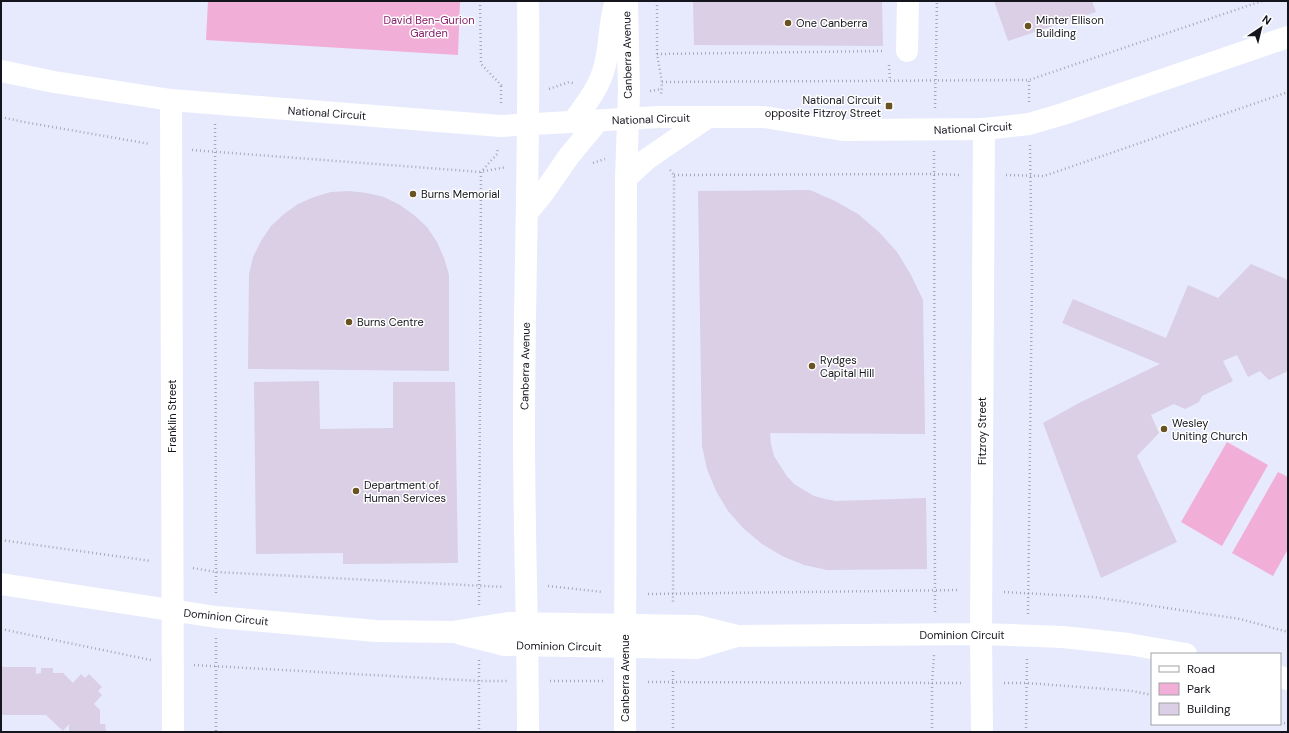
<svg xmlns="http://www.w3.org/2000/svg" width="1289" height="733" viewBox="0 0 1289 733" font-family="'DM Sans',sans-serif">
<rect width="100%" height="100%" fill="#e6eafc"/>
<path fill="#f1afd7" d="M208 1H460L458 55 206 40Z
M1227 442 1268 465 1222 546 1181 522Z
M1278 472 1288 477V549L1273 576 1232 553Z"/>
<path fill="#dacfe4" d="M693 1H882L883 46 694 45Z
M994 1H1092L1096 12 1008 41Z
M810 190 835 201 858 214 879 232 897 252 911 275 923 300 925 434 770 433 771 444 774 456 786 475 794 484 814 496 825 499 836 501 926 498 927 569 827 570 804 565 782 556 762 544 744 529 728 511 716 491 707 469 702 446 698 191Z
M349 191 367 193 384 197 400 205 414 215 427 227 437 242 444 258 449 275V371L248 369 249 274 253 257 261 241 271 226 284 214 298 204 314 197 331 192Z
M1251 264 1288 280V371L1269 380 1260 371 1248 377 1237 355 1223 361 1233 381 1202 396 1199 402 1185 409 1174 404 1151 415 1159 433 1137 456 1177 542 1101 578 1043 423 1079 403 1160 364 1062 323 1073 299 1166 338 1188 285 1218 298Z
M319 381 320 429 393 428V382H455L458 563 343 564V553L256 554 254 382Z
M1 667H36V674L41 673V668H53V673H63L73 683 81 674 85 678 89 674 102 687 98 691 102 695 94 704 100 710V724H105L106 732H69V724L63 731 46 715H1Z"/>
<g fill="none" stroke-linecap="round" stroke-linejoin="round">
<path stroke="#a5a8b7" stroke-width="2.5" stroke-dasharray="1 3" stroke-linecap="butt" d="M480 1 481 64 502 86
M657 1V54L662 82 661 95
M657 54 885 51
M889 65 890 81
M662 82 1029 80 1262 1
M549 89 569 82 573 83
M650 91 662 89
M1029 102V80
M501 103V86
M935 108 937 1
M1 117 24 122 150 144
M215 124 216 595
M192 150 481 172 506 167
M934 151 935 612
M593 163 605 159
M670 170 674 175 673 604
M674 175 934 174 961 175
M1006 175 1044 176 1288 92
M1 540 151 561
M193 568 216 572 504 587
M548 586 603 592
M1004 592 1094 597 1240 619 1288 632
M648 594 959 590
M479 605 481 172 497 154 498 148
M1028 614 1032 280 1030 145
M1 629 151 660
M216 638V732
M479 660V732
M194 665 479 681H507
M550 681H603
M648 682 961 683
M1004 683H1027L1132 691 1152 695
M1280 722 1288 724
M673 732V669
M932 732V683L934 655
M1026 732 1027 657"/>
<path stroke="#fff" stroke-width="22" d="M907 51 908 1
M171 100 173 732
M1 584 216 617 376 631 452 632 508 623 697 626 737 636 981 634 1063 637 1128 644 1186 654
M461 634 505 645 697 648 737 636
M1280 677 1288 679
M982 732 981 634 984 129"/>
<path stroke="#fff" stroke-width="22" d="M1 71 54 82 171 100 501 126 659 117H764L843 130 984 129 1029 124 1063 114 1288 37"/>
<path stroke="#fff" stroke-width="22" d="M573 122C584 106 597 91 603 72 611 49 608 24 616 1
M626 178 647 159 707 118
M527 213 544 192 569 156 598 121
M528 732C528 632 524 531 524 431 524 287 530 144 528 1
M625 732 626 178 629 93 627 1"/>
</g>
<g fill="#6b5223" stroke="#fff" stroke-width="1.5">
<circle cx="788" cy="23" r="4"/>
<circle cx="1028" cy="26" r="4"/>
<rect x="885" y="102" width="8" height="8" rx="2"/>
<circle cx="413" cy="194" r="4"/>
<circle cx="349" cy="322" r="4"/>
<circle cx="812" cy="366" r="4"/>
<circle cx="1164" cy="429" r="4"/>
<circle cx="356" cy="491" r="4"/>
</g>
<g text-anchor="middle" stroke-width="3" stroke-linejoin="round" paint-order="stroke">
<g font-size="11" fill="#861e68" stroke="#fff">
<text x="429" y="24">David Ben-Gurion<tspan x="429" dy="13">Garden</tspan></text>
</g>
<g font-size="11" fill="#14151d" stroke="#fff" text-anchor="start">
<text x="1036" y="24">Minter Ellison<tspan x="1036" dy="13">Building</tspan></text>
<text x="796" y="27">One Canberra</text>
<text x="881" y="104" text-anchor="end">National Circuit<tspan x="881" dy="13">opposite Fitzroy Street</tspan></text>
<text x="421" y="198">Burns Memorial</text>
<text x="357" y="326">Burns Centre</text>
<text x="820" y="364">Rydges<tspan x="820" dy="13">Capital Hill</tspan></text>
<text x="1172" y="427">Wesley<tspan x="1172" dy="13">Uniting Church</tspan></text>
<text x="364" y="489">Department of<tspan x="364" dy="13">Human Services</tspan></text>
</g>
<g font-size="11" fill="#14151d" stroke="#fff">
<text transform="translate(627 55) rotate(-91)" y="4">Canberra Avenue</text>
<text transform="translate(327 113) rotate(4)" y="4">National Circuit</text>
<text transform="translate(651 119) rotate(-2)" y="4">National Circuit</text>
<text transform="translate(973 128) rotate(-3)" y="4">National Circuit</text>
<text transform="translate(525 366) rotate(-89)" y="4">Canberra Avenue</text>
<text transform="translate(172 416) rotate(-90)" y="4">Franklin Street</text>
<text transform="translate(982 431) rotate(-90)" y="4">Fitzroy Street</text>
<text transform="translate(226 617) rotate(6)" y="4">Dominion Circuit</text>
<text x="962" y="639">Dominion Circuit</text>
<text transform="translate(559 646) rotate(1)" y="4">Dominion Circuit</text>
<text transform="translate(625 678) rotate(-90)" y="4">Canberra Avenue</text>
</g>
</g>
<rect width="1289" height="733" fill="none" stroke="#14151d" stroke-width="4"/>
<rect x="1151" y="653" width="130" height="72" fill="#ffffff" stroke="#a1a1a5"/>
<rect x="1159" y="666" width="20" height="6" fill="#ffffff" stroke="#a1a1a5"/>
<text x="1187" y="673" font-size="12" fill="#14151d">Road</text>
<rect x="1159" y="683" width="20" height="12" fill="#f1afd7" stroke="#a1a1a5"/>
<text x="1187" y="693" font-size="12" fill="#14151d">Park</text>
<rect x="1159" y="703" width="20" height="12" fill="#dacfe4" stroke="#a1a1a5"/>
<text x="1187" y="713" font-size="12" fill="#14151d">Building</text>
<g transform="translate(1261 28) rotate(35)" stroke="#ffffff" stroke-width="3" paint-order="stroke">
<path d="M0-3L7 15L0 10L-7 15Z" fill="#14151d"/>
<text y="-6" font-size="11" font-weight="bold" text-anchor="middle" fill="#14151d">N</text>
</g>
</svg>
